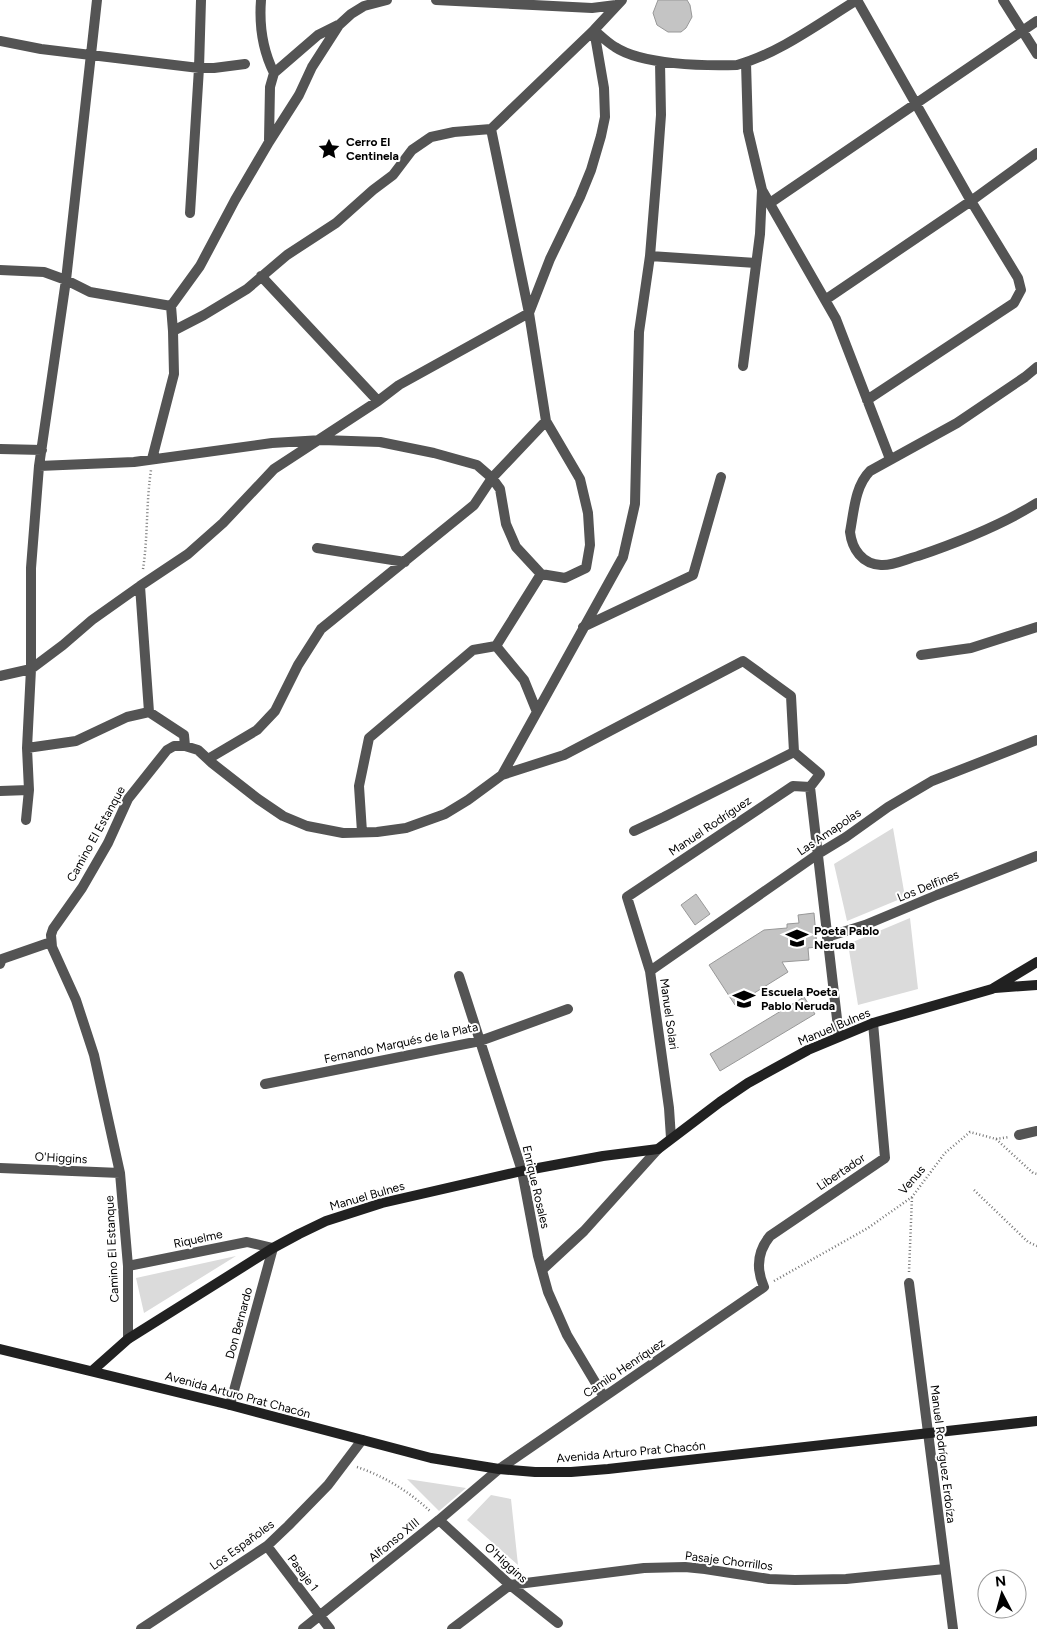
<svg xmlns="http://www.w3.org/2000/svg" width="1037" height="1629" viewBox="0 0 1037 1629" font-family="Figtree,sans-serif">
<rect width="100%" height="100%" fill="#fff"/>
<path fill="#dbdbdb" d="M893 828 905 897 847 921 834 864Z
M910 918 918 989 858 1005 848 944Z
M236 1256 144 1313 136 1278Z
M407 1479 466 1488 439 1511Z
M491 1495 511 1499 518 1565 467 1520Z"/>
<path fill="#c4c4c4" stroke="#989898" d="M658 0H687L690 5 692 17 686 28 681 32H668L657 25 653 13Z
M696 894 710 914 695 925 681 905Z
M814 913 817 947 808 948 809 960 782 962 788 972 735 1005 709 965 764 930 787 928V924L799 923 798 915Z
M804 997 815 1014 720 1071 710 1054Z"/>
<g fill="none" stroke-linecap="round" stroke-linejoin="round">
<path stroke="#767676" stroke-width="2.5" stroke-dasharray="1 2.5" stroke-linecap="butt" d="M143 569C148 537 146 503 151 470
M996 1139 1009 1137
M974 1190 1028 1242 1037 1246
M909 1272 912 1197
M774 1281 868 1228 912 1197 945 1153 970 1132 996 1139 1033 1173 1037 1174
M357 1467C384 1476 410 1492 431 1512"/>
<path stroke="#545454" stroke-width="10" d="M261 0C259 26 262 49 274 73
M436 0 592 8 616 5
M857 0 971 201 1018 278 1021 290 1014 303 867 400
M1003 0 1037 54
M594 30C601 36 608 43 615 47 642 65 705 66 737 65 778 54 821 22 857 0
M0 41 41 49 199 68H214L245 64
M746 63 748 131 762 190 836 319 890 459
M269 140 270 87 274 73 318 35 338 25
M770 203 1037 21
M190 213 199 68 201 0
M650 256 756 263
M0 270 44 272 66 280 90 292 171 306
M261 276 378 401
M825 300 971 201 1037 153
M173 331 204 315 247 289 287 255 336 223 373 190 393 175 412 150 431 137 454 132 491 129 594 30 622 0
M743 366 760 234 762 190
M1037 367 1025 377 957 423 870 471C855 486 854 511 850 532 852 549 862 564 881 565 893 566 906 559 918 556 959 542 1000 526 1037 503
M0 449 42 450
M152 459 174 374 173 331 171 306 200 266 235 200 269 142 299 95 312 67 339 25 351 14 364 6 387 0
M39 466 134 462 272 443 322 440 380 442 434 453 477 465 492 478 500 489 506 524 516 547 541 574 565 578 586 568 590 545 588 513 580 479 546 421 529 313 550 259 580 197 591 170 601 136 605 117 604 88 594 30
M317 548 405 562
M140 586 149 712
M583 627 693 575 721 477
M496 646 524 680 537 712
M921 655 971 648 1037 627
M0 676 31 669 63 645 92 620 140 586 188 554 223 523 274 469 378 401 399 385 529 313 491 129
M27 748 76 741 127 717 149 712 184 735 185 746
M208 759 257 730 275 711 298 665 321 629 474 505 492 478 546 421
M502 775 564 755 743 661 791 696 794 752 820 774 810 787
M810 787 839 1036
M0 791 29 790
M26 820 29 790 27 748 31 669V568L39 466 66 280 97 0
M634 831 664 817 794 752
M362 832 359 786 369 738 473 650 496 646 541 574
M827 937 865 925 937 895 1037 856
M0 964 2 959 51 942
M650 971 818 854 846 837 888 807 932 781 1037 740
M459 976 522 1171 538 1256 548 1292 567 1335 604 1397
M265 1084 480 1041 568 1009
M1019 1135 1037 1131
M671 1138 669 1108 650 971 627 897 793 786 810 787
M0 1168 120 1173
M128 1266 247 1242 273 1248 230 1405
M542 1270 584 1231 658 1149
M909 1283 953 1629
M128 1339V1266L120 1173 94 1055 76 1000 52 947 51 935 53 929 82 888 108 843 128 799 167 750 174 746H185L198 750 212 763 258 799 283 816 307 826 343 833 377 832 406 828 445 814 468 800 502 775 623 557 635 504 639 332 650 256 657 170 661 115 660 62
M439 1520 510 1585 558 1623
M267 1546 330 1629
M141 1629 267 1546 288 1526 328 1485 362 1440
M303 1629 439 1520 499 1469 764 1287C756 1269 757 1252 770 1236L885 1158 873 1023
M452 1629 510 1585 644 1568 685 1567 705 1569 769 1579 795 1580 846 1579 945 1569"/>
<path stroke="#212121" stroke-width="10" d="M995 988 1037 985
M0 1349 230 1405 431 1458 499 1469 535 1472H571L608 1469 1037 1421
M92 1371 128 1339 273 1248 299 1234 326 1221 382 1203 522 1171 603 1156 658 1149 720 1102 748 1083 808 1050 873 1023 992 989 1037 962"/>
</g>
<defs>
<g id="sight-bare" transform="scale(1.725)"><path d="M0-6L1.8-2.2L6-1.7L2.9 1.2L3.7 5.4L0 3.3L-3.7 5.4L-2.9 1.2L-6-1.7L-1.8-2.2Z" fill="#000" stroke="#fff" stroke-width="2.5" paint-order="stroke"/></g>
<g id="school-bare" transform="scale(1.725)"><path d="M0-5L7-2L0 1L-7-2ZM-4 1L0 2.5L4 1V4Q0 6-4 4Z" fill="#000" stroke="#fff" stroke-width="2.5" paint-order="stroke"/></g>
</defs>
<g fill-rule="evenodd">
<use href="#sight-bare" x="329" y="149"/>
<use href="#school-bare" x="797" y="938"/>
<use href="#school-bare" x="744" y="999"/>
</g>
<g text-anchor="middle" stroke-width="4" stroke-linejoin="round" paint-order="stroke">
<g font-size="12" font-weight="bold" fill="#000" stroke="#fff" text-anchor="start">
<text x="346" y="146">Cerro El<tspan x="346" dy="14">Centinela</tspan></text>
<text x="814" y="935">Poeta Pablo<tspan x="814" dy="14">Neruda</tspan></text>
<text x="761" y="996">Escuela Poeta<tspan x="761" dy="14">Pablo Neruda</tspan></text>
</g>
<g font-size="12" fill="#000" stroke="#fff">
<text transform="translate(710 826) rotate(-34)" y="4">Manuel Rodríguez</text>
<text transform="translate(829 832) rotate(-34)" y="4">Las Amapolas</text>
<text transform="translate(96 834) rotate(-61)" y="4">Camino El Estanque</text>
<text transform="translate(928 886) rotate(-22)" y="4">Los Delfines</text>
<text transform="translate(669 1014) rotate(82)" y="4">Manuel Solari</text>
<text transform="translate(834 1027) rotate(-23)" y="4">Manuel Bulnes</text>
<text transform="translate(401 1043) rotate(-12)" y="4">Fernando Marqués de la Plata</text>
<text transform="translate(61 1158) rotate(3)" y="4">O'Higgins</text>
<text transform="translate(841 1172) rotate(-34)" y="4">Libertador</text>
<text transform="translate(912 1180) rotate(-50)" y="4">Venus</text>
<text transform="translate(536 1187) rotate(77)" y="4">Enrique Rosales</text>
<text transform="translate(367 1196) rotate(-16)" y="4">Manuel Bulnes</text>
<text transform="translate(198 1239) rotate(-12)" y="4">Riquelme</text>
<text transform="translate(112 1249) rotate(-93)" y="4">Camino El Estanque</text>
<text transform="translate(239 1323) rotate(-75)" y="4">Don Bernardo</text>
<text transform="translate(624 1368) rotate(-34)" y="4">Camilo Henríquez</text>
<text transform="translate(238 1395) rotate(15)" y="4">Avenida Arturo Prat Chacón</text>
<text transform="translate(631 1452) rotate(-5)" y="4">Avenida Arturo Prat Chacón</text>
<text transform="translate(943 1454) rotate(83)" y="4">Manuel Rodríguez Erdoíza</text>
<text transform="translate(394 1540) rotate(-39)" y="4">Alfonso XIII</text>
<text transform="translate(242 1545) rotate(-36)" y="4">Los Españoles</text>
<text transform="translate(729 1561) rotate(7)" y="4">Pasaje Chorrillos</text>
<text transform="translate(506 1563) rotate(42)" y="4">O'Higgins</text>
<text transform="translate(303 1573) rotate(53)" y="4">Pasaje 1</text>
</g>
</g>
<g transform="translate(1002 1594) rotate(354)"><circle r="24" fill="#ffffff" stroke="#999999"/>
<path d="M0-4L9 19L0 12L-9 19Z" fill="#000000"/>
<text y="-8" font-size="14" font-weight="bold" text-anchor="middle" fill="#000000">N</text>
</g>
</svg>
